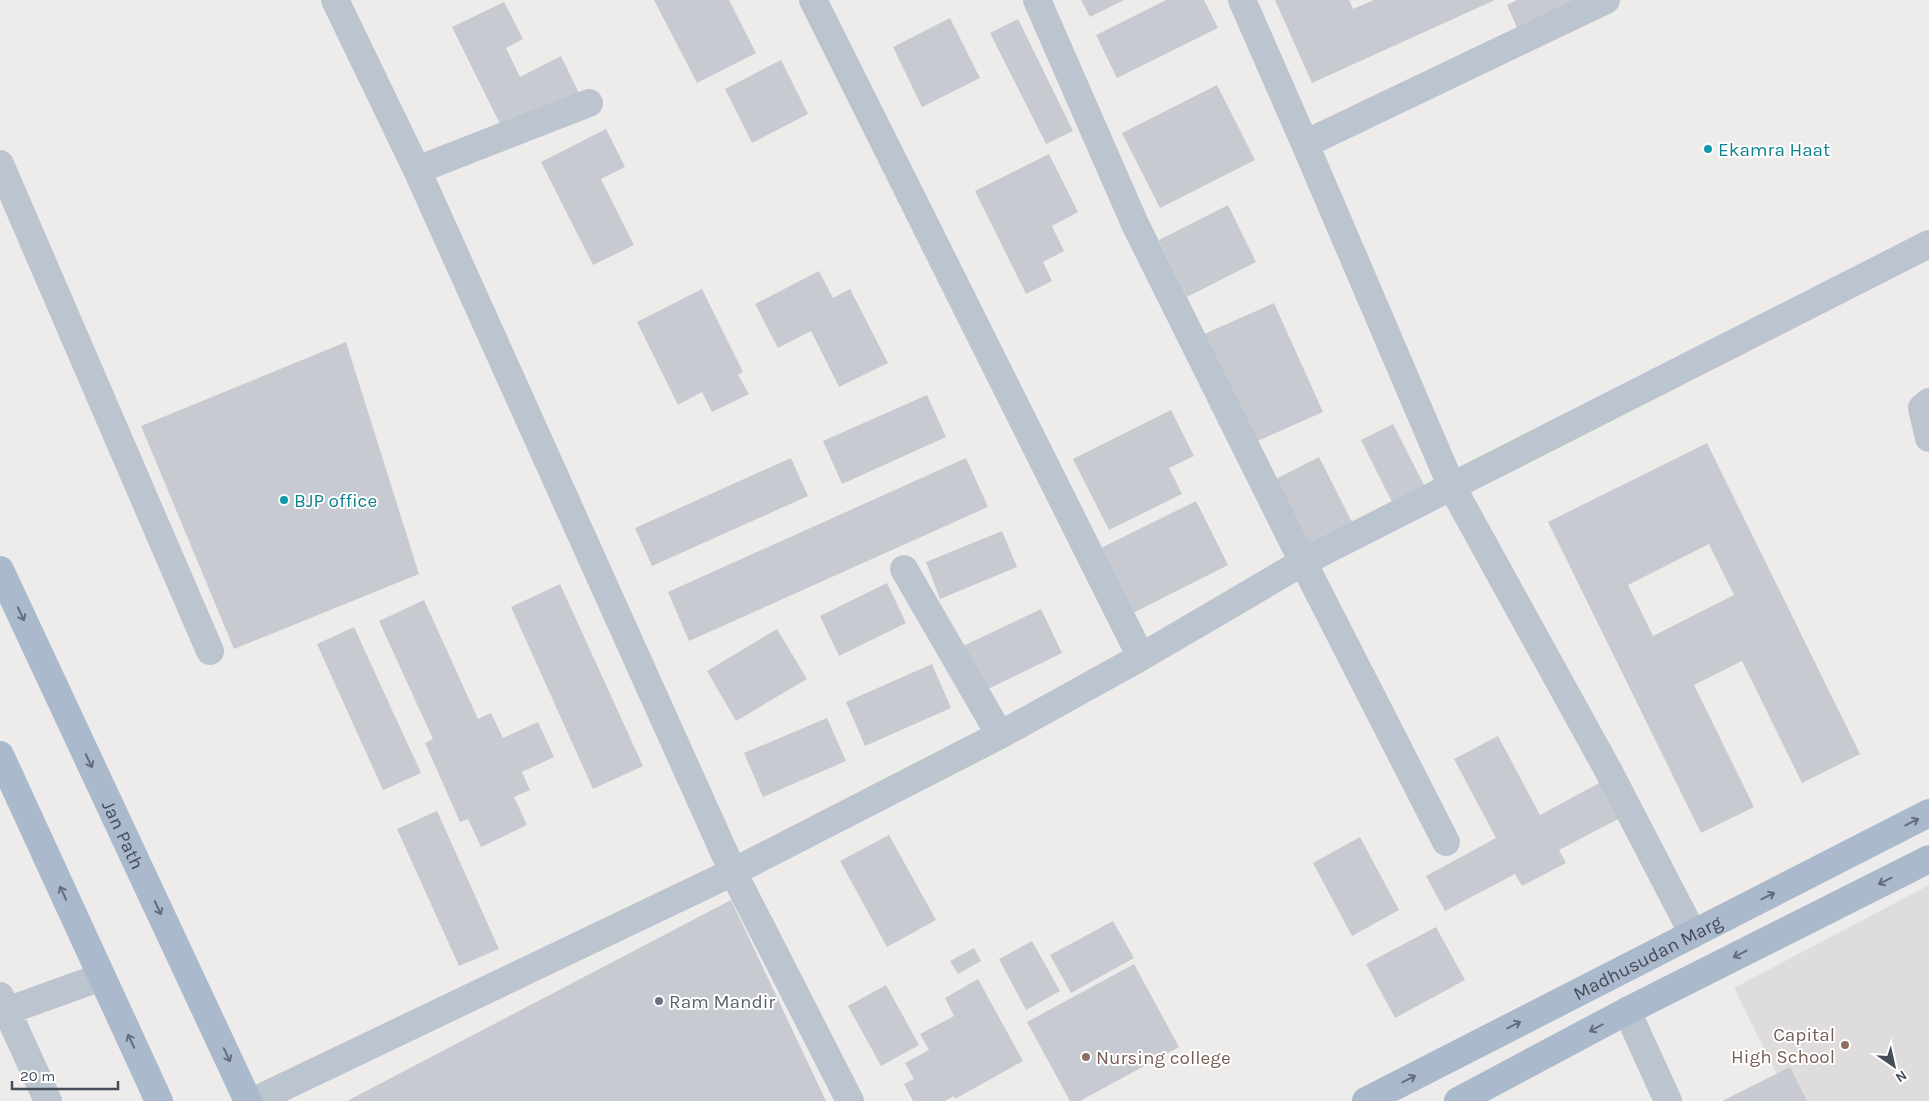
<svg xmlns="http://www.w3.org/2000/svg" width="1929" height="1101" viewBox="0 0 1929 1101" font-family="Karla,sans-serif">
<rect width="100%" height="100%" fill="#eeebeb"/>
<path fill="#dfdcdd" d="M1929 885V1101H1790L1734 988Z"/>
<path fill="#c8cad1" fill-rule="evenodd" d="M654 0H729L756 53 697 83Z
M1081 0H1124L1090 17Z
M1166 0H1204L1218 28 1117 78 1096 35Z
M1275 0H1349L1353 9 1374 0H1495L1312 83Z
M1517 0H1588L1519 32 1507 5Z
M504 2 523 39 506 48 520 77 561 56 579 93 503 130 452 27Z
M950 18 980 78 922 107 893 47Z
M1018 19 1073 131 1046 144 990 33Z
M781 60 808 114 752 143 725 89Z
M1217 85 1255 160 1160 208 1122 133Z
M606 129 625 167 601 179 634 245 593 265 541 162Z
M1049 154 1078 212 1052 226 1064 251 1043 262 1052 281 1026 294 975 191Z
M1228 205 1256 262 1187 297 1159 240Z
M819 271 833 298 850 289 888 363 839 387 811 331 778 348 755 304Z
M702 289 743 372 738 375 749 394 712 412 702 392 678 405 637 322Z
M1274 303 1323 412 1251 444 1202 335Z
M346 342 419 574 234 649 141 426Z
M927 395 946 437 842 484 823 441Z
M1171 410 1194 456 1169 468 1182 494 1109 530 1073 459Z
M1393 424 1425 487 1393 504 1361 440Z
M1707 443 1860 754 1802 783 1742 661 1694 685 1754 807 1701 833 1548 522ZM1709 544 1734 595 1653 636 1628 585Z
M1319 457 1353 524 1306 547 1272 481Z
M791 458 808 496 652 566 635 528Z
M966 458 988 507 689 641 668 592Z
M1196 501 1228 565 1133 613 1101 548Z
M1002 531 1017 567 940 599 926 562Z
M887 583 906 623 839 656 820 616Z
M560 584 643 766 593 789 511 607Z
M424 600 478 719 491 713 503 738 538 722 554 757 522 772 530 790 514 797 527 825 481 847 468 819 460 822 425 743 433 739 379 621Z
M1041 609 1062 653 982 692 961 647Z
M354 627 421 773 383 790 317 644Z
M777 629 807 679 736 721 707 671Z
M932 664 951 708 865 746 846 702Z
M827 718 846 761 763 797 744 753Z
M1498 736 1540 815 1601 782 1620 818 1559 850 1566 863 1522 886 1515 874 1445 911 1426 876 1496 838 1454 759Z
M437 811 499 949 459 966 397 829Z
M889 835 936 920 887 947 840 861Z
M1360 837 1399 910 1352 936 1313 863Z
M731 900 826 1101H347Z
M1113 921 1134 958 1071 993 1050 955Z
M1436 927 1465 980 1395 1018 1366 964Z
M1032 941 1060 991 1026 1010 999 959Z
M974 948 981 961 958 974 950 961Z
M1134 964 1179 1047 1080 1101H1070L1027 1022Z
M978 979 1023 1061 955 1099 954 1096 945 1101H913L904 1084 914 1079 905 1063 929 1050 920 1034 954 1016 945 998Z
M886 985 919 1045 881 1066 848 1006Z
M1790 1067 1807 1101H1722Z"/>
<g fill="none" stroke-linecap="round" stroke-linejoin="round">
<path stroke="#bcc5cf" stroke-width="28" d="M335 0 417 170 733 872 850 1101
M813 0 1141 657
M1242 0 1305 144 1451 485 1608 770 1693 934
M1305 144 1606 0
M0 164 210 651
M417 170 589 103
M1929 402 1922 408 1929 438
M904 569 1000 735
M1446 842 1303 562 1929 244
M0 996 7 1011 101 977
M7 1011 48 1101
M1627 1011 1668 1101
M254 1101 733 872 1000 735 1141 657 1303 562 1135 224 1037 0"/>
<g stroke="#aab9cc" stroke-width="28">
<path id="s1" d="M0 570 248 1101"/>
<path d="M0 755 159 1101"/>
<path id="s2" d="M1366 1101 1929 813"/>
<path d="M1458 1101 1627 1011 1929 859"/>
</g>
</g>
<defs><path id="oneway-shaft" d="M-6 0H5M1.5-3L5.5 0L1.5 3" fill="none" stroke-width="1.6" stroke-linecap="round" stroke-linejoin="round" transform="scale(1.25)"/></defs>
<g stroke="#636d7c">
<use href="#oneway-shaft" transform="translate(21 614) rotate(65)"/>
<use href="#oneway-shaft" transform="translate(89 761) rotate(65)"/>
<use href="#oneway-shaft" transform="translate(1912 822) rotate(-27)"/>
<use href="#oneway-shaft" transform="translate(1885 881) rotate(153)"/>
<use href="#oneway-shaft" transform="translate(63 893) rotate(-115)"/>
<use href="#oneway-shaft" transform="translate(1768 896) rotate(-27)"/>
<use href="#oneway-shaft" transform="translate(158 908) rotate(65)"/>
<use href="#oneway-shaft" transform="translate(1740 954) rotate(153)"/>
<use href="#oneway-shaft" transform="translate(1514 1025) rotate(-27)"/>
<use href="#oneway-shaft" transform="translate(1596 1028) rotate(152)"/>
<use href="#oneway-shaft" transform="translate(131 1041) rotate(-115)"/>
<use href="#oneway-shaft" transform="translate(227 1055) rotate(65)"/>
<use href="#oneway-shaft" transform="translate(1409 1079) rotate(-27)"/>
</g>
<g fill="#0f9aa8" stroke="#fff" stroke-width="2">
<circle cx="1708" cy="149" r="5"/>
<circle cx="284" cy="500" r="5"/>
</g>
<circle fill="#6b7280" stroke="#fff" stroke-width="2" cx="659" cy="1001" r="5"/>
<g fill="#8d6e63" stroke="#fff" stroke-width="2">
<circle cx="1845" cy="1045" r="5"/>
<circle cx="1086" cy="1057" r="5"/>
</g>
<g text-anchor="middle" stroke-width="4" stroke-linejoin="round" paint-order="stroke">
<g font-size="19" fill="#0d838f" stroke="#fff" text-anchor="start">
<text x="1718" y="156">Ekamra Haat</text>
<text x="294" y="507">BJP office</text>
</g>
<g font-size="19" fill="#444d59" stroke="#fff">
<text dy="7" stroke="none"><textPath href="#s1" startOffset="292">Jan Path</textPath></text>
<text dy="7" stroke="none"><textPath href="#s2" startOffset="316">Madhusudan Marg</textPath></text>
</g>
<g font-size="19" fill="#5b616d" stroke="#fff" text-anchor="start">
<text x="669" y="1008">Ram Mandir</text>
</g>
<g font-size="19" fill="#785e54" stroke="#fff" text-anchor="end">
<text x="1835" y="1041">Capital<tspan x="1835" dy="22">High School</tspan></text>
<text x="1096" y="1064" text-anchor="start">Nursing college</text>
</g>
</g>
<g transform="translate(1894 1066) rotate(146)" stroke="#ffffff" stroke-width="4" paint-order="stroke">
<path d="M0-4L9 19L0 12L-9 19Z" fill="#444d59"/>
<text y="-8" font-size="14" font-weight="bold" text-anchor="middle" fill="#444d59">N</text>
</g>
<path d="M12 1081v8h106v-8" fill="none" stroke="#444d59" stroke-width="2.5"/>
<text x="20" y="1081" font-size="15" fill="#444d59" stroke="#ffffff" stroke-width="4" paint-order="stroke">20 m</text>
</svg>
